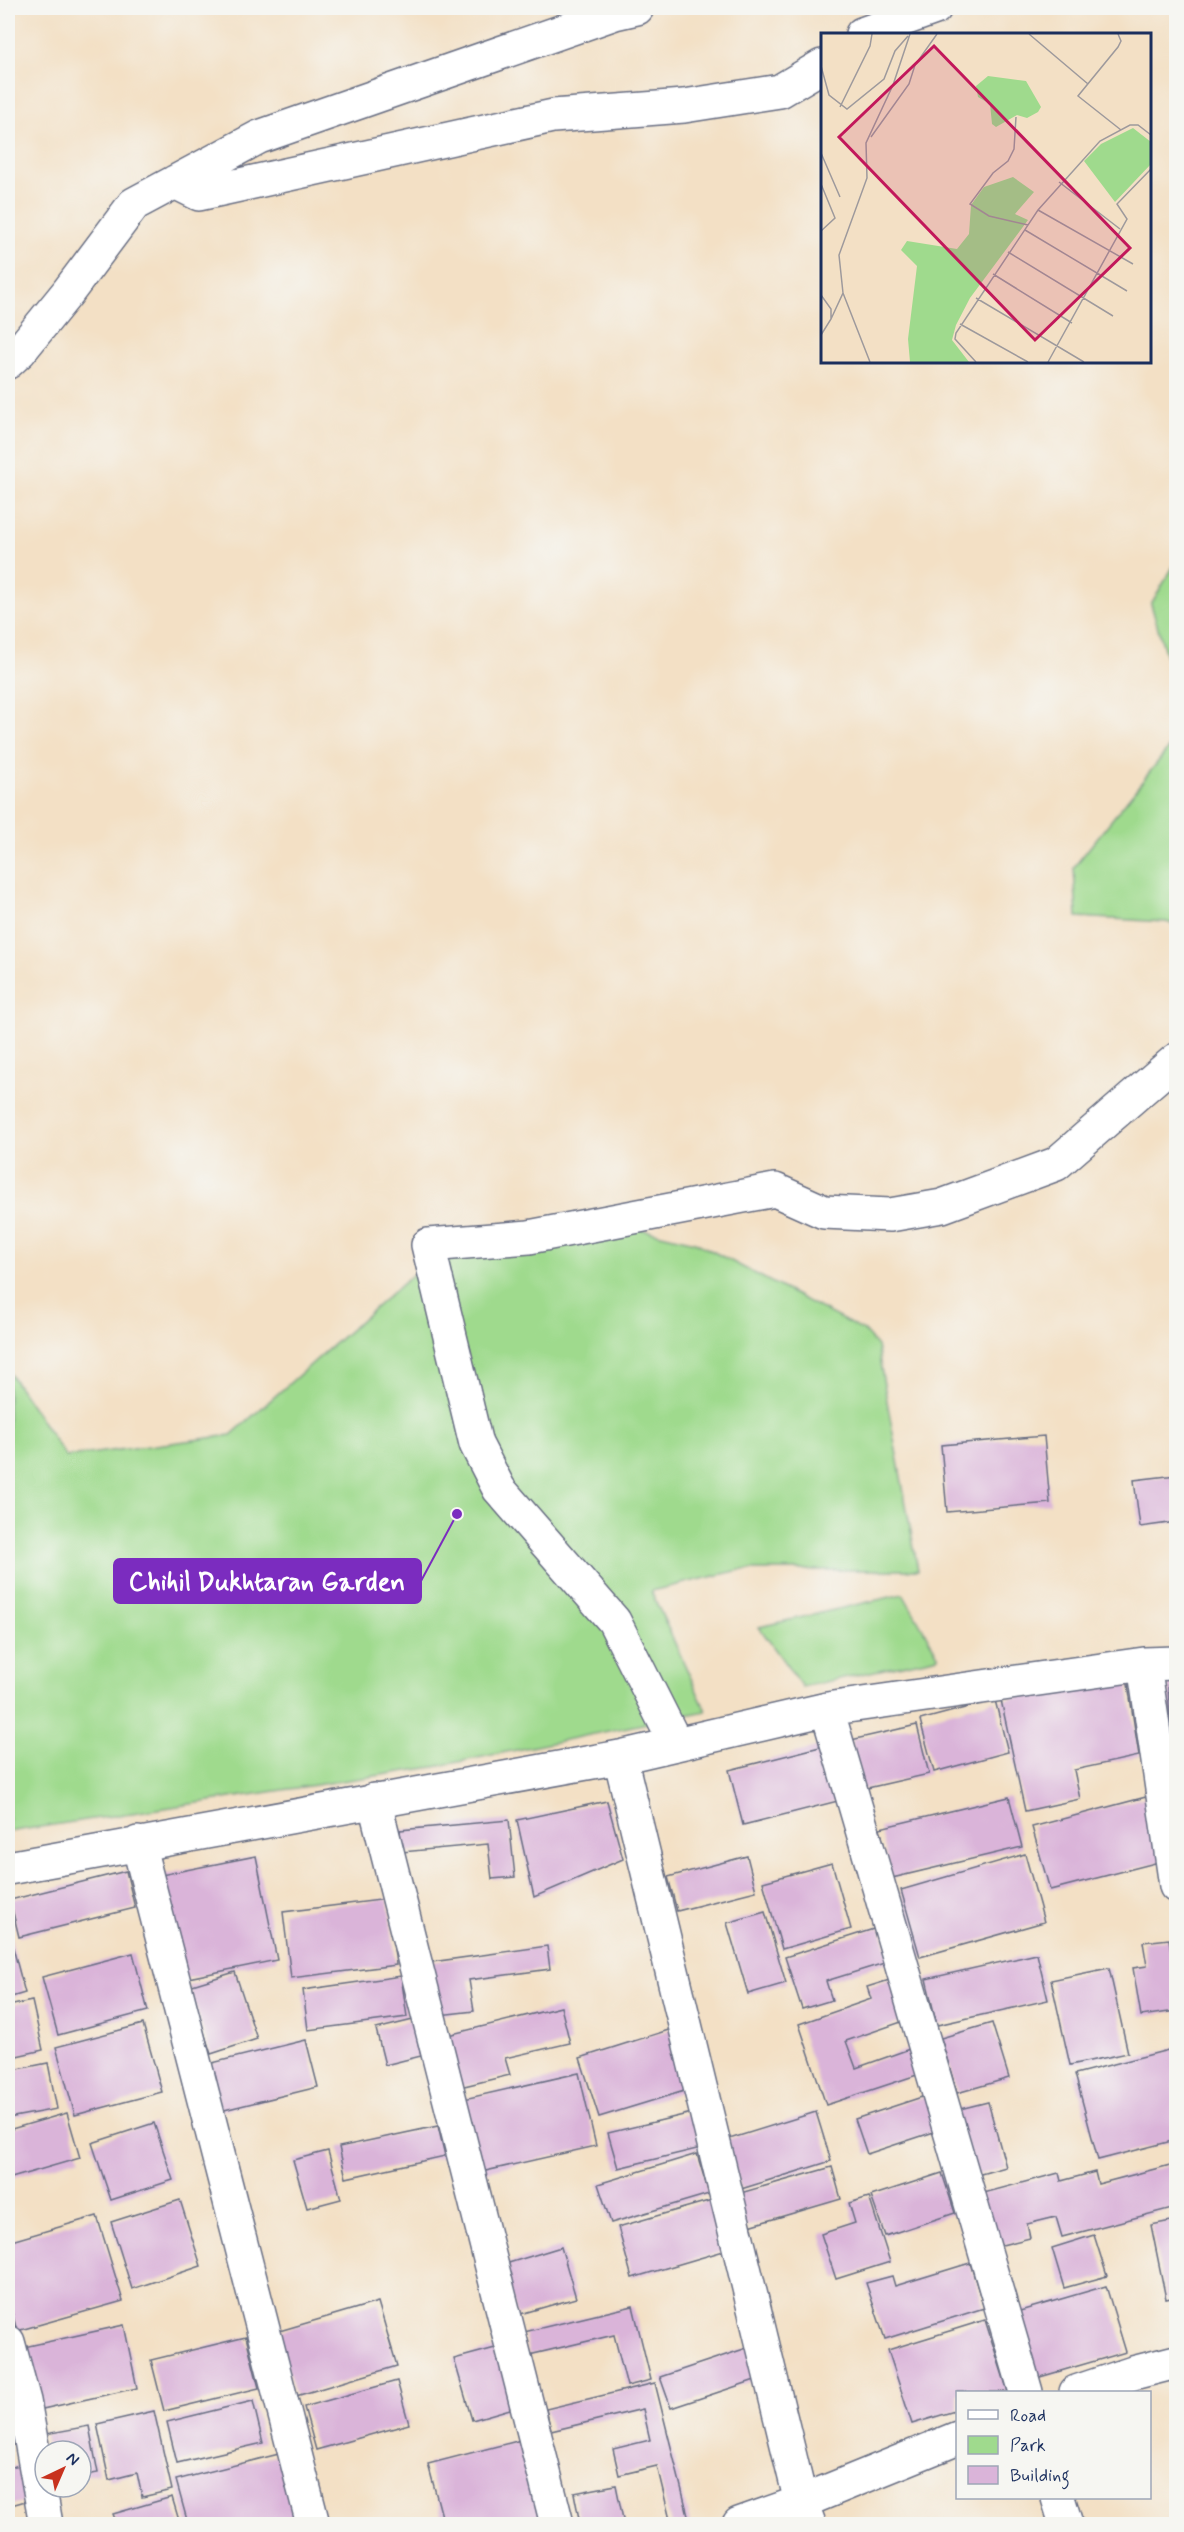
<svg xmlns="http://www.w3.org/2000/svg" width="1184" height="2532" viewBox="0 0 1184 2532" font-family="Mynerve,sans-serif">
<rect width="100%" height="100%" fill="#f6f6f2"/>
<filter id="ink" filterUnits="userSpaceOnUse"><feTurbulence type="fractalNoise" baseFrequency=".0167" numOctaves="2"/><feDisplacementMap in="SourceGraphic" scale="12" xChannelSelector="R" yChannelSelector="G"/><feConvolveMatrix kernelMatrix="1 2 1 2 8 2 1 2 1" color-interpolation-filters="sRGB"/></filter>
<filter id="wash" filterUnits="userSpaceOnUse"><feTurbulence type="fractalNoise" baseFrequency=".008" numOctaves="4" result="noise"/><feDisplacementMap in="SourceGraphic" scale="24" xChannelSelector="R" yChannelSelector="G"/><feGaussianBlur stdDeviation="1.35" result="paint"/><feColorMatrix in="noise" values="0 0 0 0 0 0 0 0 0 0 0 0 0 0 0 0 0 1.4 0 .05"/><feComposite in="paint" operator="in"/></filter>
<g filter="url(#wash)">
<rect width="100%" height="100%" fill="#f3e0c5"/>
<path fill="#9fda8d" stroke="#5d8476" stroke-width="1.5" d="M1176 562V690L1151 604Z
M1176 739V925L1166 922 1077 917 1074 867Z
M623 1225 695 1242 864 1331 877 1346 918 1570H740L651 1591 706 1711 434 1767 8 1832V1371L66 1457 231 1435 427 1262Z
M903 1594 939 1657 802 1687 759 1627Z"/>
<g id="blocks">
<path fill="#dab4d9" d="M1044 1436 1050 1503 947 1512 941 1445Z
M1176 1475V1522L1140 1527 1134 1480Z
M1127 1678 1139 1756 1074 1770 1080 1799 1025 1811 1001 1700Z
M1168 1685H1176V1774H1173Z
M995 1700 1008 1752 934 1772 920 1720Z
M917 1725 929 1774 863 1789 851 1740Z
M824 1746 838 1801 743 1825 729 1770Z
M1009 1797 1022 1847 892 1878 880 1828Z
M1146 1797 1163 1861 1050 1890 1032 1827Z
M607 1801 623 1859 534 1897 517 1820Z
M509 1820 515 1877 492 1879 488 1844 402 1852 400 1830Z
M1025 1854 1044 1922 920 1957 901 1890Z
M256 1856 277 1960 183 1979 161 1875Z
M747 1856 756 1891 677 1911 668 1877Z
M832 1863 851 1929 782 1949 763 1882Z
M126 1871 135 1908 19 1937 10 1900Z
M388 1899 396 1965 291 1978 283 1912Z
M765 1912 786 1983 748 1994 727 1923Z
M880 1927 891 1961 826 1981 832 2000 802 2009 785 1957Z
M8 1929 25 1993 8 1998Z
M1169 1939 1176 1987V2011L1141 2016 1133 1968 1147 1966 1143 1942Z
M547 1946 550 1969 469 1980 474 2011 439 2015 432 1962Z
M133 1953 148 2011 58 2035 42 1977Z
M1037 1954 1048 2000 937 2025 926 1979Z
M1109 1968 1128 2053 1070 2065 1051 1980Z
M235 1972 257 2039 211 2054 189 1986Z
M401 1976 407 2017 308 2030 303 1990Z
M896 1978 910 2019 846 2041 856 2068 915 2047 923 2073 826 2105 799 2024 871 1999 867 1987Z
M32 2001 43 2050 8 2058V2006Z
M561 2007 570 2043 505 2058 510 2075 460 2087 448 2035Z
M413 2020 421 2056 385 2065 376 2029Z
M992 2023 1009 2078 957 2093 941 2038Z
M143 2024 162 2092 75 2115 56 2047Z
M675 2028 694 2088 599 2117 580 2058Z
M306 2040 318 2087 220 2111 208 2064Z
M1176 2048V2140L1098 2160 1075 2074Z
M48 2063 57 2109 8 2118V2071Z
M579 2073 596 2146 481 2172 464 2099Z
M928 2095 940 2130 867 2154 855 2119Z
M988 2102 1006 2167 970 2177 952 2111Z
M816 2112 831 2161 741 2189 726 2140Z
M67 2113 80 2158 8 2179V2130Z
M692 2113 701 2148 618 2168 608 2133Z
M154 2123 173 2180 111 2200 92 2143Z
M438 2126 445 2156 346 2178 339 2147Z
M328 2151 341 2199 307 2208 293 2160Z
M697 2154 709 2194 611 2223 598 2184Z
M1174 2164 1176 2172V2207L1062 2237 1056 2217 1027 2224 1030 2238 994 2247 980 2194 1059 2173 1061 2181 1095 2172 1098 2184Z
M832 2167 841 2199 746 2227 737 2194Z
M942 2173 955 2213 885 2236 871 2196Z
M869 2197 890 2262 836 2279 821 2234 855 2223 849 2203Z
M180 2200 201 2266 132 2289 111 2222Z
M712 2200 727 2250 632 2278 618 2227Z
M97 2216 123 2301 17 2331 8 2297V2242Z
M1176 2220V2297L1166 2299 1151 2225Z
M1094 2235 1107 2276 1064 2288 1052 2248Z
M561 2247 576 2298 517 2315 502 2265Z
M970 2263 984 2308 885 2339 866 2283 892 2276 895 2286Z
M1106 2286 1126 2352 1033 2379 1013 2313Z
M378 2302 397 2366 296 2396 276 2332Z
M633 2306 651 2380 627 2386 614 2335 529 2355 524 2332Z
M985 2320 1008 2392H958V2410L912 2424 888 2350Z
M124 2325 137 2388 38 2410 24 2347Z
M246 2337 259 2388 164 2411 151 2360Z
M753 2346 764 2377 671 2408 660 2377Z
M499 2347 517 2407 472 2420 454 2359Z
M397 2381 409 2424 316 2450 304 2407Z
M655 2383 690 2523 683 2524H671L657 2466 619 2475 613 2449 650 2440 643 2409 551 2431 546 2409Z
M253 2401 263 2443 177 2463 167 2422Z
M154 2411 172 2490 142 2497 137 2473 109 2480 97 2424Z
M89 2426 98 2473 81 2476V2451H48L45 2434Z
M521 2440 544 2524H444L428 2464Z
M287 2452 306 2524H188L176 2480Z
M19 2465 29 2500 8 2506V2468Z
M616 2485 624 2524H580L574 2493Z
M172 2497 180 2524H117L113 2514Z"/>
</g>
</g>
<g filter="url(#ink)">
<use href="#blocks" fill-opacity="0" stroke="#676d82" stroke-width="1.5"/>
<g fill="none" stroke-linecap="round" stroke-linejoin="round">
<g stroke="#676d82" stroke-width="36">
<path id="minor" d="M862 34 935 8
M175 182 199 194 553 116 684 106 780 91 822 66
M8 362 20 351 68 292 134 204 259 137 615 13 637 8
M1144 1664 1176 1886
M827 1709 1026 2392
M676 1744 614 1621 499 1489 476 1444 428 1245 529 1237 775 1190 824 1212 890 1215 942 1206 1056 1164 1176 1060
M620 1757 801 2502 809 2524
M374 1800 557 2524
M138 1843 313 2524
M8 1868 620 1757 827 1709 1144 1664 1176 1663
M8 2342 24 2401 46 2524
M1076 2392 1133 2373 1176 2362
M1058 2498 1066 2524
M739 2524 801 2502 958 2438"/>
</g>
<use href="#minor" stroke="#fff" stroke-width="33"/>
</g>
</g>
<g transform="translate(821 33)">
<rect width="330" height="330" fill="#f3e0c5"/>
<path d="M167 43 205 48 220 74 217 79 206 85 196 82 175 94 171 91 169 71 157 64 155 53ZM312 95 330 109V131L294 169 263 128 280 111ZM192 144 213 159 194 181 207 187 149 265 135 292 131 307 148 329H89L87 306 96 233 80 217 86 208 136 216 148 201 150 172 163 154Z" fill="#9fda8d"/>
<path fill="none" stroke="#9d999c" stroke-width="1.5" d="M208 1 267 51M297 1 300 8 297 14 257 63 300 97M0 33 8 62 26 76 63 46 74 18 87 3M19 74 49 13 51 1M195 84 193 116 187 128 172 140 149 171 168 183 207 192M50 104 88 51 94 32 116 1M0 120 19 164M238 149 299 196M0 151 14 185 0 198M217 177 312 231M204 197 306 258M187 219 292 283M172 241 251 290M22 260 49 329M0 262 10 276V286L0 302M155 265 263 329M10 286 22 260 18 222 46 145 45 110 72 52 89 1M139 291 207 329M155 329 134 306 135 300 217 177 279 108 309 92H317L330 102M227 329 306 186 296 171 330 136"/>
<path fill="#c2185b" fill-opacity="0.15" stroke="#c2185b" stroke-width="3" d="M113 13 309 215 214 307 18 104Z"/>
<rect width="330" height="330" fill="none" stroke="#1b2f5e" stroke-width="3"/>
</g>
<path fill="none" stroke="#7b2cbf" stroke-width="2" d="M457 1514L421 1581"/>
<circle fill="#7b2cbf" stroke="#f6f6f2" stroke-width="2" cx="457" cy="1514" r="6"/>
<rect fill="#7b2cbf" stroke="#7b2cbf" stroke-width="2" x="114" y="1559" width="307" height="44" rx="6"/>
<g font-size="26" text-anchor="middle" font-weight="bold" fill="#fff">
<text x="267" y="1590">Chihil Dukhtaran Garden</text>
</g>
<rect width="1184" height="2532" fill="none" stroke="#f6f6f2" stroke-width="30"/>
<rect x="956" y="2391" width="195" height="108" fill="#f6f6f2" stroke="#9ea6b7" stroke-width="1.5"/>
<rect x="968" y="2410" width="30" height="9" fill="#ffffff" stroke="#9ea6b7" stroke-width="1.5"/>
<text x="1010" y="2421" font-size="18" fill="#1b2f5e">Road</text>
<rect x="968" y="2436" width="30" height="18" fill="#9fda8d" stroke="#9ea6b7" stroke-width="1.5"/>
<text x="1010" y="2451" font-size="18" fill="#1b2f5e">Park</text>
<rect x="968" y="2466" width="30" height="18" fill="#dab4d9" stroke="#9ea6b7" stroke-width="1.5"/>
<text x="1010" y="2481" font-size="18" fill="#1b2f5e">Building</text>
<g transform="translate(63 2469) rotate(44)"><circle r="28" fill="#f6f6f2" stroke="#9ea6b7" stroke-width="1.5"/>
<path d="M0-4.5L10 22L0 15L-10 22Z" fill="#c8321e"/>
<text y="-9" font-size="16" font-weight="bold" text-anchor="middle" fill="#1b2f5e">N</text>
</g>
</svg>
